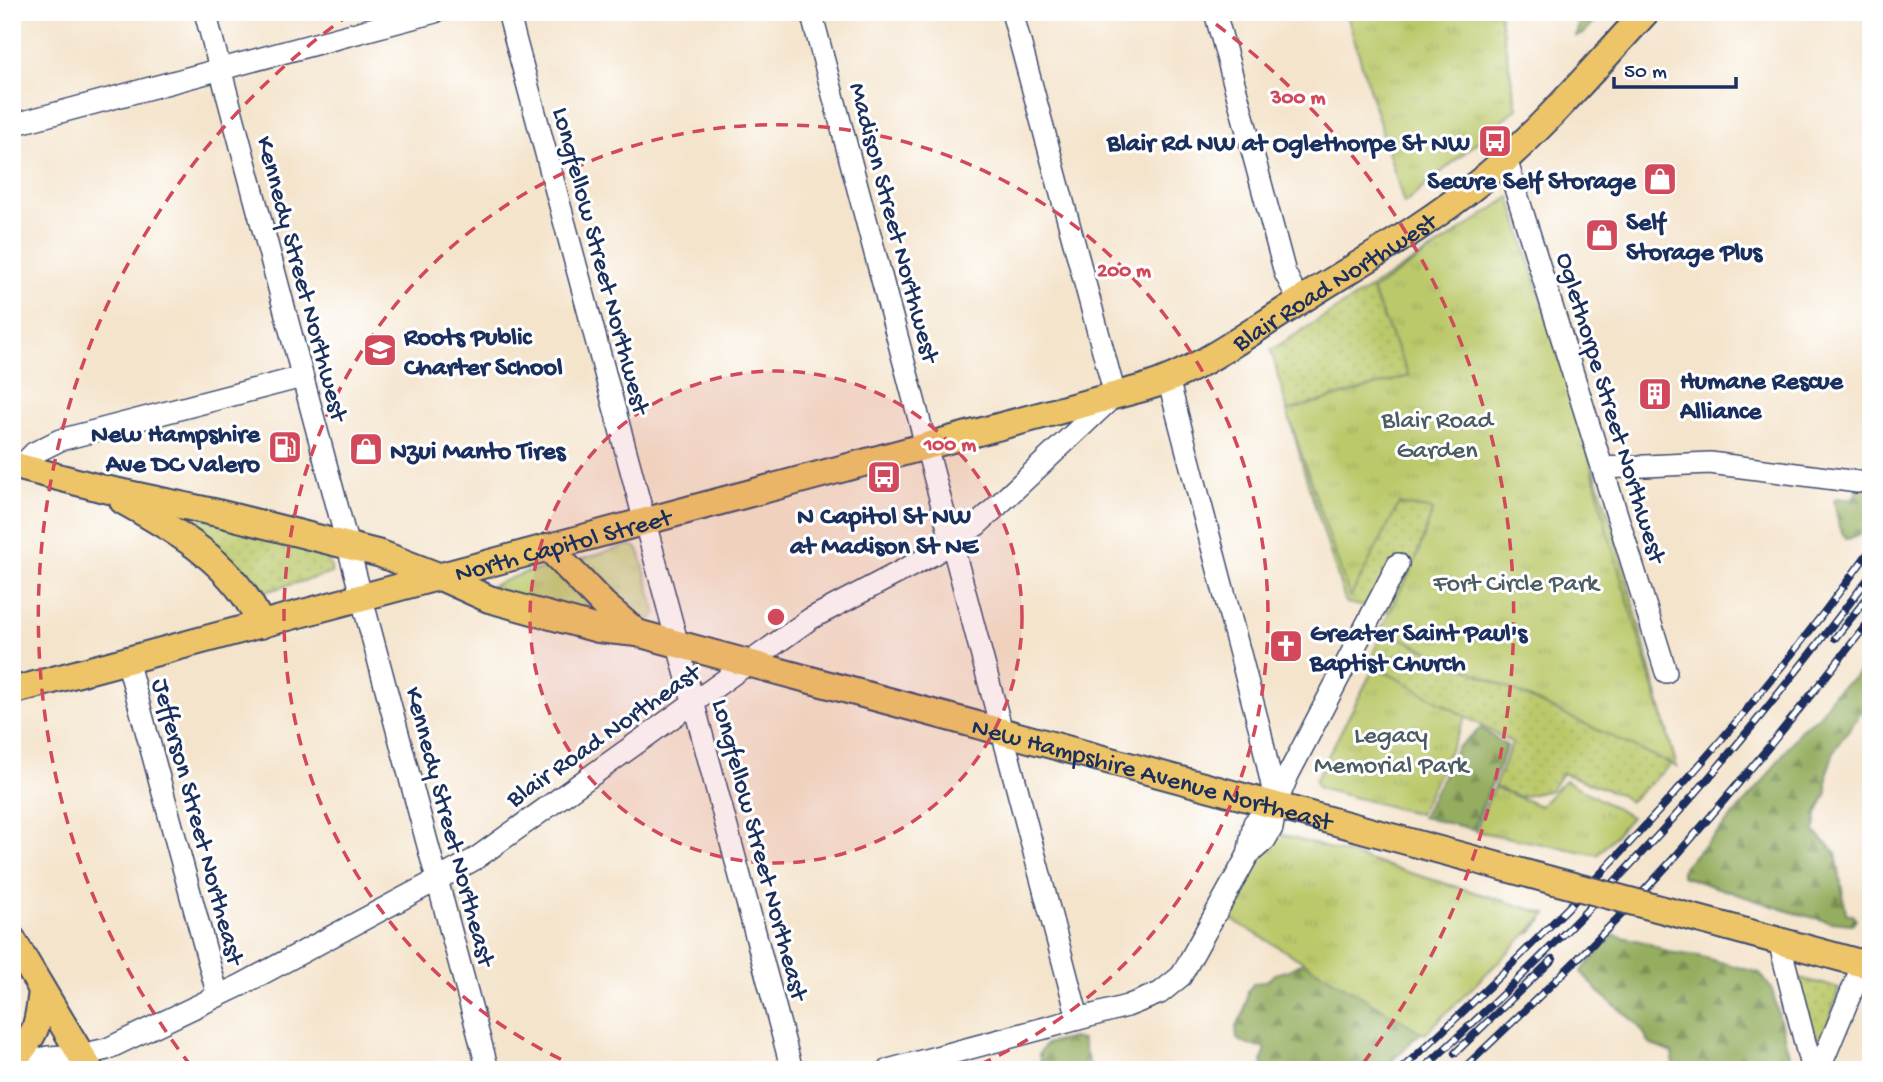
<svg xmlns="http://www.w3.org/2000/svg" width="1883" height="1082" viewBox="0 0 1883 1082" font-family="'Gochi Hand',sans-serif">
<defs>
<pattern id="grass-dots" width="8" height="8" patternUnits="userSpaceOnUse" patternTransform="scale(1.75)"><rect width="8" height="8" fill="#bbc96b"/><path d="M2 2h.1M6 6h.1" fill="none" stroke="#a0ad5f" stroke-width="1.8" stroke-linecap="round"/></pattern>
<pattern id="forest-firs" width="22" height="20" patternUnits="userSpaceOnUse" patternTransform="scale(1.75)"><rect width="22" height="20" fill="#94ad5f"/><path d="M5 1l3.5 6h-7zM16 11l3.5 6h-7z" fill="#788d52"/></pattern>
<pattern id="park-tufts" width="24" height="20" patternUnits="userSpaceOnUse" patternTransform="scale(1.75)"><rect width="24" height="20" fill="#bbc96b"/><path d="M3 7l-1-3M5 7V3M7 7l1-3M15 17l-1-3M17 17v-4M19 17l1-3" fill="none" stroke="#a0ad5f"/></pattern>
</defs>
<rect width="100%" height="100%" fill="#fff"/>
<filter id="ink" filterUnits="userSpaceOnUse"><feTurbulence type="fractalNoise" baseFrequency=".0143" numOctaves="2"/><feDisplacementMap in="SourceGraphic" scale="14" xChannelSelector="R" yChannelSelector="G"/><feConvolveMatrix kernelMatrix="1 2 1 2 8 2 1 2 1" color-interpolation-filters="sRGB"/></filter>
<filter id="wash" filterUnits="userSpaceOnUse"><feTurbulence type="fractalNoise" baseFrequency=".00686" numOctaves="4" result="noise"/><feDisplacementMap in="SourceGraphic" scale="28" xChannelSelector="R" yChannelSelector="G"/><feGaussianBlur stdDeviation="1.57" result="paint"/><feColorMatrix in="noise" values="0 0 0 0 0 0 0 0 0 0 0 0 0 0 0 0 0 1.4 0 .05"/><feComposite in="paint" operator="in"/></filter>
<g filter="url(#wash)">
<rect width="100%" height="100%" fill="#f4e4cc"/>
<path fill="url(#grass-dots)" stroke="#6b7c64" stroke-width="2" d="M1506 203 1614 531 1675 761 1629 802 1619 794 1562 773 1551 790 1520 797 1494 787 1512 743 1369 663 1391 612 1346 603 1304 471 1271 350Z
M162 506 327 551 332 573 257 594 184 523Z
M1794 977 1839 988 1825 1035 1821 1038 1814 1036Z"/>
<path fill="url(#forest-firs)" stroke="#586e5e" stroke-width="2" d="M1574 12H1603L1583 34 1576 36 1579 23Z
M1871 472C1871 496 1878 535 1846 539L1839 527 1834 500 1836 498 1852 499Z
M1871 655V708L1861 713 1836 747 1827 772V792L1817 814 1815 832 1836 853 1846 913 1853 915 1856 920 1852 924 1831 922 1794 913 1682 876V870L1686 863 1721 829 1761 784 1802 728 1818 718 1834 693 1857 675Z
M1481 728 1507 746 1473 829 1422 817 1457 748Z
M1302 842C1383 862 1462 891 1542 917L1543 920 1531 933 1522 935 1458 1001 1414 1039 1383 1070H1264L1262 1061 1265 1051 1263 1047 1248 1045 1237 1039 1236 1026 1244 1013 1248 991 1253 984 1268 980 1275 974 1289 970 1305 962Z
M1614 935 1648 943 1667 952 1698 956 1760 973 1772 990 1793 1070H1675L1672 1053 1650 1044C1641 1023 1621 1011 1604 997 1596 989 1589 980 1581 972Z
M1072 1038 1082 1040 1091 1070H1039L1041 1064 1039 1054 1046 1044Z"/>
<path fill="url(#park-tufts)" stroke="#6b7c64" stroke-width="2" d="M1346 12H1499L1517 108 1404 204Z
M1510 197 1587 448 1607 530 1677 767 1381 629 1414 564 1433 510 1399 504 1350 598 1287 411 1409 376 1372 291Z
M629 545 636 547 640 554 656 613 652 619C624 620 594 579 576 561Z
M550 567 602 617 501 594 491 586 524 573Z
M1375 666 1466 717 1419 814 1318 788 1315 781Z
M1565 780 1631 817 1598 855 1475 831 1494 787 1540 806Z
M1277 833 1547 914 1425 1034 1226 916Z"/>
</g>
<g filter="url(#ink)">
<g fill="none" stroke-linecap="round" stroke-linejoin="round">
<g stroke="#3c4a6e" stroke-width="24">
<path id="minor" d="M205 12 488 1070
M508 12 792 1070
M811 12 1078 1018
M1215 12 1285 273 1299 301
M12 125 435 12
M1506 159 1666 672
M1168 379 1260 730 1276 804
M20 467 34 453 60 440 302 377
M1602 468 1710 463 1858 482
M127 660 218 996
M1248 855 1265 840 1272 828 1276 804 1288 775 1398 564
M1779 941 1812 1070
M12 1065 48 1057 81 1055 107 1049 241 985 437 880 475 859 810 619 932 555 977 525 1115 395 1012 12
M888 1070 1127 1006 1160 993 1181 976 1248 855 1254 823 1276 804
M1819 1070 1863 964"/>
</g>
<g stroke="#3c4a6e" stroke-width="30">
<g id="major">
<path id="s1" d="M12 465 100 488 218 513 381 554 438 576 489 599 598 629 637 633 1547 879"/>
<path d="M123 501C177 531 236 565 261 625"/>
<path d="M548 547 604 605 637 633"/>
<path id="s2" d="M12 691 1143 388C1195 373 1246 335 1292 306 1356 265 1424 228 1482 180 1542 130 1593 69 1646 12"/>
<path d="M1728 927 1871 966"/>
<path d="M12 939 90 1070"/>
<path d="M12 1061C37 1034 38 1026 42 990"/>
</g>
</g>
<use href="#minor" stroke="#fff" stroke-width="21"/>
<use href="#major" stroke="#eec469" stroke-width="26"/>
<g stroke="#1b2f5e" stroke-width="8">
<path id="rail" d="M1835 638 1871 593
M1455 1053 1553 959
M1400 1070C1440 1035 1477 998 1515 961 1644 834 1765 696 1871 549
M1422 1070C1504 995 1584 916 1659 834 1734 752 1803 664 1871 575
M1462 1070C1537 999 1614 926 1683 848 1748 774 1810 697 1871 619"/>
</g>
<use href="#rail" stroke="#fff" stroke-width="5" stroke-dasharray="16" stroke-linecap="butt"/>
<g stroke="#3c4a6e" stroke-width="30" stroke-linecap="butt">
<path id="major-bridge" d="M1547 879 1728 927"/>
</g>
<use href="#major-bridge" stroke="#eec469" stroke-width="26"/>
</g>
</g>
<circle cx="776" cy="617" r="246" fill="#d1495b" fill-opacity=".12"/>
<g fill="none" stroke="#d1495b" stroke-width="3.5" stroke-dasharray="12 9">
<circle cx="776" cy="617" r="246"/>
<path d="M580 1068A492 492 0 1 1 972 1068"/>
<path d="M191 1066A738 738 0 0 1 353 12M1199 12A738 738 0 0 1 1361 1066"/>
</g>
<defs>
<g id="bus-square" transform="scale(1.75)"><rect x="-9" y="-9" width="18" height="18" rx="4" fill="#d1495b" stroke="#fff"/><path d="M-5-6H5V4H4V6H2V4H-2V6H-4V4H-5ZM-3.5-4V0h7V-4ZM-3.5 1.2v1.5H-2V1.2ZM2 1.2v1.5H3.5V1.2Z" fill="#fff"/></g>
<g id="shop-square" transform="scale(1.75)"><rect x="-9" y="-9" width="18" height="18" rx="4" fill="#d1495b" stroke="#fff"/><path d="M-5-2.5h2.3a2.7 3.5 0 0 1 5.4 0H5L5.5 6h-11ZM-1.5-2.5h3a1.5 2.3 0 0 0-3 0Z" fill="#fff"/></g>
<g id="school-square" transform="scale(1.75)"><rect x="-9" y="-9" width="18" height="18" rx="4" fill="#d1495b" stroke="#fff"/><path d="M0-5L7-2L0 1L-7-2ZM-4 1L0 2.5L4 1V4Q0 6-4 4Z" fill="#fff"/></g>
<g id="building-square" transform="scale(1.75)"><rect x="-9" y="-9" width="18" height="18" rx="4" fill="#d1495b" stroke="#fff"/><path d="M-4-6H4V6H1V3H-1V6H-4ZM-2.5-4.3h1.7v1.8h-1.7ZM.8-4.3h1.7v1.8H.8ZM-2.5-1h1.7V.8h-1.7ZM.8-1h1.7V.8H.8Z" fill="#fff"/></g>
<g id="fuel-square" transform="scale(1.75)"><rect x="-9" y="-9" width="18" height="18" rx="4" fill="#d1495b" stroke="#fff"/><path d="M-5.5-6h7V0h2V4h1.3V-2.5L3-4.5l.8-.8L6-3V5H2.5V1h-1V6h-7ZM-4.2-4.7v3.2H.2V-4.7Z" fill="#fff"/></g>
<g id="church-square" transform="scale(1.75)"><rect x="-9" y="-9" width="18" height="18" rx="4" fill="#d1495b" stroke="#fff"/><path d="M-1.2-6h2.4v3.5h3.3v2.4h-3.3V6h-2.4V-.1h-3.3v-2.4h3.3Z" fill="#fff"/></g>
</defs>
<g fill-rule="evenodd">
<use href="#bus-square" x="1495" y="141"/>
<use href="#shop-square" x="1660" y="179"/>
<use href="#shop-square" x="1602" y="235"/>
<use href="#school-square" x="380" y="350"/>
<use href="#building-square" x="1655" y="394"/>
<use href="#fuel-square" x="285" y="447"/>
<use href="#shop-square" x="366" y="449"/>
<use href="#bus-square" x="884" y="477"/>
<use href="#church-square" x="1286" y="646"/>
</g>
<g text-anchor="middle" stroke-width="6" stroke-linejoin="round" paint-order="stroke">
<g font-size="26" font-weight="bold" fill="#1b2f5e" stroke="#fff" text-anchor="start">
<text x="1470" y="150" text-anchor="end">Blair Rd NW at Oglethorpe St NW</text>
<text x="1636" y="188" text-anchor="end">Secure Self Storage</text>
<text x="1626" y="229">Self<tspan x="1626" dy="30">Storage Plus</tspan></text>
<text x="404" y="344">Roots Public<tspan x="404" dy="30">Charter School</tspan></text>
<text x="1680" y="388">Humane Rescue<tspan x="1680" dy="30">Alliance</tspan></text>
<text x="260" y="441" text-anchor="end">New Hampshire<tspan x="260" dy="30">Ave DC Valero</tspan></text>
<text x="390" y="458">Nzui Manto Tires</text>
<text x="884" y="523" text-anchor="middle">N Capitol St NW<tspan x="884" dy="30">at Madison St NE</tspan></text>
<text x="1310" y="640">Greater Saint Paul's<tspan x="1310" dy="30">Baptist Church</tspan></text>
</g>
<g font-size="26" fill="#1b2f5e" stroke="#fff">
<text transform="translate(896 222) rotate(75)" y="9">Madison Street Northwest</text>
<text transform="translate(603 260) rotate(75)" y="9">Longfellow Street Northwest</text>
<text transform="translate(304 278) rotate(75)" y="9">Kennedy Street Northwest</text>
<text dy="9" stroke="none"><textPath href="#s2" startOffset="1390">Blair Road Northwest</textPath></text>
<text transform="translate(1613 407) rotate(73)" y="9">Oglethorpe Street Northwest</text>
<text dy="9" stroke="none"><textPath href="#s2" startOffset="570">North Capitol Street</textPath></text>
<text transform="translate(602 734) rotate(-35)" y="9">Blair Road Northeast</text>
<text dy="9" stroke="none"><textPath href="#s1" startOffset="1183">New Hampshire Avenue Northeast</textPath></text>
<text transform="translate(200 821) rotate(75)" y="9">Jefferson Street Northeast</text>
<text transform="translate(452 826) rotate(75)" y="9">Kennedy Street Northeast</text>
<text transform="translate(762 849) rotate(75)" y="9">Longfellow Street Northeast</text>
</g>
<g font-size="26" fill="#4b5d62" stroke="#fff">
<text x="1437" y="427">Blair Road<tspan x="1437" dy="30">Garden</tspan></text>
<text x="1516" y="590">Fort Circle Park</text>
<text x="1391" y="742">Legacy<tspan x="1391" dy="30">Memorial Park</tspan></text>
</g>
</g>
<circle cx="776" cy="617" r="10" fill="#d1495b" stroke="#fff" stroke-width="3.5"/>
<g font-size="21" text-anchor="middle" font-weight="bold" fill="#d1495b" stroke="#fff" stroke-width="6" stroke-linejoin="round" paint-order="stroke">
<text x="1298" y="103">300 m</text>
<text x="1124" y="276">200 m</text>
<text x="950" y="450">100 m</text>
</g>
<rect width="1883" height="1082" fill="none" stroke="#fff" stroke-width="42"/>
<path d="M1614 77v10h122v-10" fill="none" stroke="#1b2f5e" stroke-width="3.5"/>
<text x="1624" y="77" font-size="21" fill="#1b2f5e" stroke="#ffffff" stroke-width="5" paint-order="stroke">50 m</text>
</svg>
